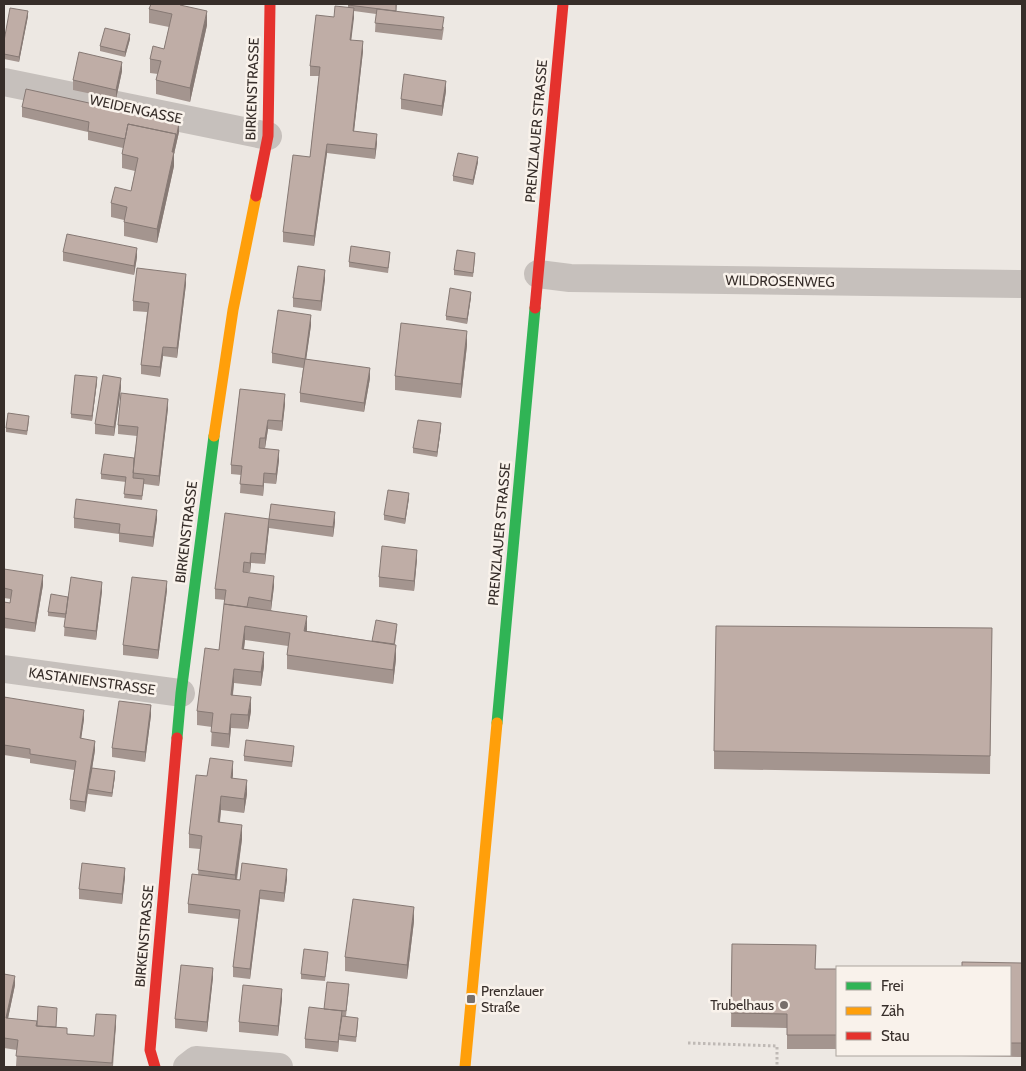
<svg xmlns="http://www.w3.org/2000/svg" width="1026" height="1071" viewBox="0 0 1026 1071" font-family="Cabin,sans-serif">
<rect width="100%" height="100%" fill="#ede8e3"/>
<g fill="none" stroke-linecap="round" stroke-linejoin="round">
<path stroke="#bfb9b5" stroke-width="3" stroke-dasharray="2.5 2.5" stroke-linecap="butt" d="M688 1043 777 1046V1067"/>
<path stroke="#c6c0bc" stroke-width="28" d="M4 82 268 136
M538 274 570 278 1022 284
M4 669 181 693
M187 1067 196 1060 279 1067"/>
<path stroke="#30b455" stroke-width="11" d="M497 723 535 308
M177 738 181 693 214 436"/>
<path stroke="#ff9f0a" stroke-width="11" d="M214 436 233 310 256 196
M465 1067 497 723"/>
<path stroke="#e5322d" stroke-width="11" d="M256 196 268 136 270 4
M535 308 563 4
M155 1067 150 1050 177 738"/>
</g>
<path fill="#a4958f" d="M151 4H184L183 6 207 25 190 102 156 94V80L158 74 150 73V59L164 49 169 27 149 23V9Z
M348 4H397L396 12 444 27 442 40 375 32 376 14 354 11 351 40 363 51 354 131 377 143 375 159 327 153 314 246 283 242V232L310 157 319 76H310V66L334 17 348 8Z
M28 16 19 62 4 59V41Z
M130 39 125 57 100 51V46Z
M122 71 116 99 73 90V80Z
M446 91 442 116 401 109V99Z
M22 107 179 132 174 154V166L157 243 124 236V220L111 217V203L131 191 135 171 122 168V154L123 148 88 140V132L22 117Z
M478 162 473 185 453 181V176Z
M63 252 137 257 134 275 63 261Z
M390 257 388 273 349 267V262Z
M475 258 473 277 454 275V270Z
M325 279 321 311 293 307V298Z
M186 284 177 358 163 356 160 377 141 374V365L147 312 133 311V301Z
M471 297 467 324 446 320V316Z
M311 325 306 359 370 378 364 412 300 402V393L303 368 272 363V353Z
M467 345 461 398 395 390V376Z
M97 382 92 421 71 418V414Z
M121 388 114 436 95 434V424Z
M240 389 285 404 282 431 268 429 265 448H260L279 460 276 484 264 483 263 496 240 493 241 475 231 474V465Z
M168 408 159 486 144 484 142 500 124 498 126 482 101 479V474L134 458 137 436 118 434V425Z
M29 421 27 435 6 432V428Z
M441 428 437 457 413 453V448Z
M409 498 405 524 384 520V515Z
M74 518 157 519 153 547 119 542V534L74 528Z
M269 519 335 522 333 537 269 528 265 564 251 563 250 572H244L274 586 271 610 307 631 372 641 397 629 395 644 396 659 393 684 287 669V655L288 646 245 640 244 649 264 666 261 686 234 683 233 695 251 711 248 729 231 728 229 748 211 746 212 727 197 725V711L219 650 225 600 215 599V589Z
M417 559 414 591 379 587V577Z
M4 569 43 585 35 632 4 628V602L10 603 11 599 4 598Z
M167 590 158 659 123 655V645Z
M102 591 96 640 64 636 65 618 48 616V612L68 597Z
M992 628 990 774 714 769V751Z
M4 697 84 719 81 738 95 750 92 768 115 776 112 797 88 794 85 812 70 809V800L74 770 30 763V759L4 755Z
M151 715 145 762 112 757V748Z
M294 751 292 767 244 761V756Z
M233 775 232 778 247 794 244 813 221 810 220 822 242 839 237 880 287 879 284 902 260 899 250 979 233 977V967L239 919 188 913V904L198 875 200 849 189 848V834L207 776Z
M125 877 122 904 79 899V889Z
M414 921 407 979 345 971V957Z
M732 944 816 969H837V1049H787V1028L731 1027Z
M328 957 325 981 301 979V974Z
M1022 963V1057L961 1056V1055H1010V967Z
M4 974 15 985 8 1018 56 1027 67 1034 94 1036 116 1025 113 1067H36L16 1066 17 1050 4 1048Z
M213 977 207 1032 175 1028V1019Z
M349 989 346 1016 358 1023 356 1042 339 1040 338 1052 305 1048V1039L324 1009Z
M282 999 278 1036 239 1032V1022Z"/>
<path fill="#867974" d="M354 8V18L350 50V40Z
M28 11V16L19 62V57Z
M207 11V25L190 102V88Z
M130 34V39L125 57V52Z
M363 41V51L353 140V131Z
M122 62V71L116 99V90Z
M446 81V91L442 116V106Z
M179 123V132L174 154V166L157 243V229L172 152 176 134Z
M377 134V143L375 159V149Z
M327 144V153L314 246V236Z
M478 157V162L473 185V180Z
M137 248V257L134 275V266Z
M325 270V279L321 311V301Z
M186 274V284L177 358V348Z
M471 292V297L467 324V319Z
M311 315V325L305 368V359Z
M467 331V345L461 398V384Z
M163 347V356L160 377V367Z
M370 368V378L364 412V403Z
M97 377V382L92 421V416Z
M121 378V388L114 436V427Z
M285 394V404L282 431V421Z
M168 399V408L159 486V476Z
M268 420V429L265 448V438Z
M441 423V428L437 457V452Z
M279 450V460L276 484V474Z
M264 473V483L263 496V486Z
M409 493V498L405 524V519Z
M157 510V519L153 547V537Z
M335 512V522L333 537V527Z
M269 519V528L265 564V554Z
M417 550V559L414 591V581Z
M251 553V563L250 572V563Z
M43 575V585L35 632V623Z
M274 576V586L271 610V601Z
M167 581V590L158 659V650Z
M102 582V591L96 640V631Z
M307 616V630L304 645V631Z
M245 626V640L242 663V649Z
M396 645V659L393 684V670Z
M264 652V666L261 686V672Z
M234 669V683L231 708V695Z
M251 697V711L248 729V715Z
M151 705V715L145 762V752Z
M84 710V719L80 747V738Z
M231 714V728L229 748V734Z
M95 741V750L89 789H88L85 812V802Z
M233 761V775L231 792V778Z
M115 771V776L112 797V793Z
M247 780V794L244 813V799Z
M221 796V810L218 836V822Z
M242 825V839L235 889V875Z
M125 868V877L122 904V894Z
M287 869V879L284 902V893Z
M260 890V899L250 979V969Z
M414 907V921L407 979V965Z
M213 968V977L207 1032V1022Z
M15 976V985L6 1028V1018Z
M282 989V999L278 1036V1026Z
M342 1011V1021L339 1035 338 1052V1042Z
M116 1015V1025L112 1067V1063Z"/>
<path fill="#bfada6" stroke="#867974" d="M151 4H180V5L207 11 190 88 156 80 161 61 150 59 153 46 164 49 172 14 149 9Z
M348 4H396V11L348 5Z
M335 6 354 8 350 40 363 41 353 131 377 134 375 149 327 144 314 236 283 232 293 155 310 157 320 67 310 66 316 15 334 17Z
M10 8 28 11 19 57 4 54V41Z
M377 9 444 17 442 30 375 23Z
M105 28 130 34 125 52 100 46Z
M79 52 122 62 116 90 73 80Z
M404 74 446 81 442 106 401 99Z
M26 89 179 123 176 139V134L128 124 125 139 88 131 89 122 22 107Z
M128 124 176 134 172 152H174L157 229 124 222 127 207 111 203 115 187 131 191 138 158 122 154Z
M458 153 478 157 473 180 453 176Z
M67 234 137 248 134 266 63 252Z
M351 246 390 252 388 268 349 262Z
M457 250 475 253 473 273 454 270Z
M298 266 325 270 321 301 293 298Z
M137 268 186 274 177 348 163 347 160 367 141 365 149 303 133 301Z
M450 288 471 292 467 319 446 316Z
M278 310 311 315 305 359 370 368 364 403 300 393 305 359 272 353Z
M401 323 467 331 461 384 395 376Z
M75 375 97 377 92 416 71 414Z
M103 375 121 378 114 427 95 424Z
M240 389 285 394 282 421 268 420 265 438H260L259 448 279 450 276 474 264 473 263 486 240 484 242 466 231 465Z
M121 393 168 399 159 476 133 473 138 427 118 425Z
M8 413 29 416 27 431 6 428Z
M418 420 441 423 437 452 413 448Z
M104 454 134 458 133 478 144 479 142 496 124 494 126 477 101 474Z
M388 490 409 493 405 519 384 515Z
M76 499 157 510 153 537 119 533 120 524 74 518Z
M271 504 335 512 333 527 269 519Z
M225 513 269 519 265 554 251 553 250 563 244 562 243 572 274 576 271 601 249 597 247 607 224 604 226 590 215 589Z
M382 546 417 550 414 581 379 577Z
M4 569 43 575 35 623 4 618V602L10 603 12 590 4 588Z
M71 577 102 582 96 631 64 627Z
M132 577 167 581 158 650 123 645Z
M51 594 68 597 66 614 48 612Z
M224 604 307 616 304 631 396 645 393 670 287 655 290 633 245 626 242 649 264 652 261 672 234 669 231 695 251 697 248 715 231 714 229 734 211 732 213 713 197 711 205 648 219 650Z
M376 620 397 624 394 644 372 641Z
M716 626 992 628 990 756 714 751Z
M4 697 84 710 80 738 95 741 85 802 70 800 76 761 30 754V749L4 745Z
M119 701 151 705 145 752 112 748Z
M246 740 294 746 292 762 244 756Z
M210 758 233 761 231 778 247 780 244 799 221 796 218 822 242 825 235 875 198 870 202 836 189 834 196 775 207 776Z
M92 768 115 771 112 793 88 789Z
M82 863 125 868 122 894 79 889Z
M242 863 287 869 284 893 260 890 250 969 233 967 240 910 188 904 192 874 240 880Z
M353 899 414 907 407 965 345 957Z
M732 944 816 945 815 969H837V1035H787V1014L731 1013Z
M304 949 328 952 325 977 301 974Z
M962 962 1022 963V1043H1010V967H962Z
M181 965 213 968 207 1022 175 1019Z
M4 974 15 976 6 1018 37 1021 36 1026 67 1028V1034L94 1036 96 1014 116 1015 112 1063 16 1056 18 1040 4 1038Z
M327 982 349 984 346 1011 324 1009Z
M243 985 282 989 278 1026 239 1022Z
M38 1006 57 1008 56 1027 37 1026Z
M309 1007 342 1011 338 1042 305 1039Z
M342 1016 358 1018 356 1037 339 1035Z"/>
<g fill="#776f6b" stroke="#f9f2eb" stroke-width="2">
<rect x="466" y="994" width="10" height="10" rx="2.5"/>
<circle cx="784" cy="1005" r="5"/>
</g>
<g text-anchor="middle" stroke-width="5" stroke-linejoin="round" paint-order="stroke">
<g font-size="14" fill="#372e2a" stroke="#f9f2eb">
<text transform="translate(252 89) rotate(-88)" y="5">BIRKENSTRASSE</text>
<text transform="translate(136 109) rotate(12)" y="5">WEIDENGASSE</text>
<text transform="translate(536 131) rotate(-85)" y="5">PRENZLAUER STRASSE</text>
<text transform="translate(780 281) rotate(1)" y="5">WILDROSENWEG</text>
<text transform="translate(186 532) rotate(-83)" y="5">BIRKENSTRASSE</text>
<text transform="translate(499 534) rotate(-85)" y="5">PRENZLAUER STRASSE</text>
<text transform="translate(92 681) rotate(8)" y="5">KASTANIENSTRASSE</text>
<text transform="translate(144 936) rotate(-85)" y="5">BIRKENSTRASSE</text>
</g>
<g font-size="14" fill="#372e2a" stroke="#f9f2eb" text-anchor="start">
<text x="481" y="996">Prenzlauer<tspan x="481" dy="16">Straße</tspan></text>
<text x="774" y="1010" text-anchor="end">Trubelhaus</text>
</g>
</g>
<rect width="1026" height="1071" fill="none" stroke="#372e2a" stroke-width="10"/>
<rect x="836" y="966" width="175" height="90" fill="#f9f2eb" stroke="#aba49e"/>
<rect x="846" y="982" width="25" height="8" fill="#30b455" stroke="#aba49e"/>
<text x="881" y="991" font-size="15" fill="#372e2a">Frei</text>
<rect x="846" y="1007" width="25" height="8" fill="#ff9f0a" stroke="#aba49e"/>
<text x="881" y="1016" font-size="15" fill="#372e2a">Zäh</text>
<rect x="846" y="1032" width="25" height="8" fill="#e5322d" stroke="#aba49e"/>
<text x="881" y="1041" font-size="15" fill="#372e2a">Stau</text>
</svg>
